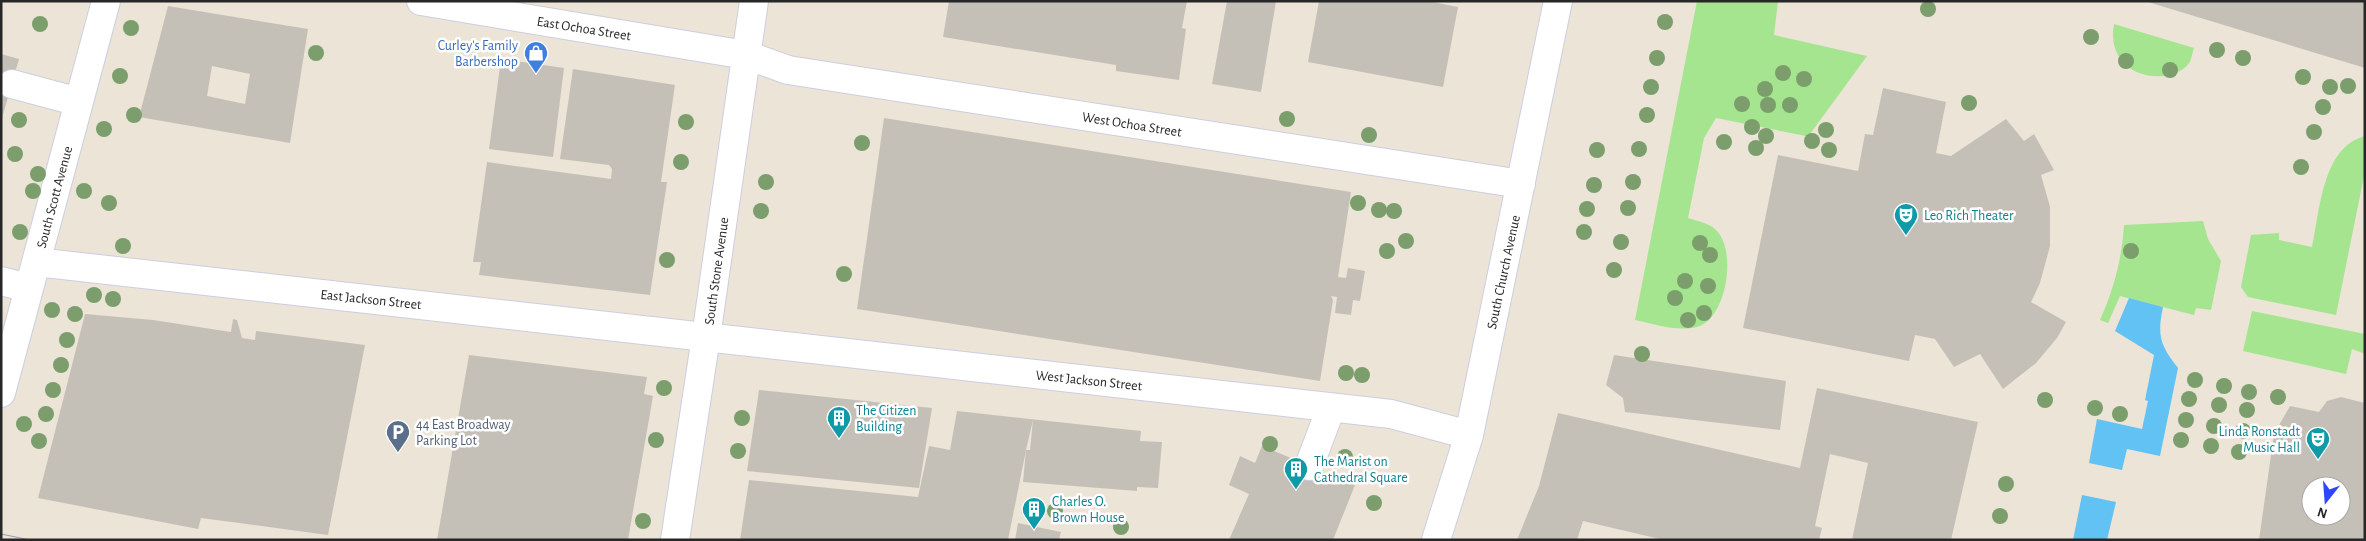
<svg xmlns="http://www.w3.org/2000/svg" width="2366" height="541" viewBox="0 0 2366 541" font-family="'Alegreya Sans',sans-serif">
<rect width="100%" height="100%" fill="#ebe4d7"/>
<path fill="#a6e58f" d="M1697 1H1778L1774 35 1867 56 1810 134 1806 136 1716 118 1704 138 1688 218C1697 221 1709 223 1716 230 1737 250 1727 315 1700 326 1680 333 1655 324 1635 320Z
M2114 24 2194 48C2192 53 2192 59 2189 63 2185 69 2177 73 2170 75 2136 82 2107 60 2114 24Z
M2365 136V171L2336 315 2248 297 2241 287 2251 235 2279 233V240L2312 247C2320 211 2322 147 2365 136Z
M2203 221 2208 239 2221 261 2211 310 2196 308 2194 315 2120 296 2108 323 2100 320C2114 289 2122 258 2124 225Z
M2252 311 2365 334V354L2352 349 2346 374 2243 351Z"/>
<path fill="#62c2f4" d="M2129 298 2163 307C2157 336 2160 345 2178 368L2160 456 2127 449 2122 470 2089 463 2097 419 2142 429 2148 401 2145 400 2154 355 2115 331Z
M2082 495 2116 502 2107 540H2073Z"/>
<path fill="#c5c0b7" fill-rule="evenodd" d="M949 1H1187L1182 28 1186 29 1179 80 1116 71V65L943 37Z
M1227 1H1276L1261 92 1212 84Z
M1319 1H1428L1458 7 1443 87 1308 62Z
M2365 1V68L2148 2V1Z
M168 6 308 29 290 143 139 117ZM212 66 250 74 245 104 207 96Z
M1 54 19 59 2 118H1Z
M501 59 564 68 553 157 489 149Z
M573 69 675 85 661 182H667L650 295 479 275 481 262H473L487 162 611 179 612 169 609 165 560 159Z
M1883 88 1946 102 1936 153 1951 156 2006 119 2024 141 2034 134 2054 170 2041 175 2050 207V246L2040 283 2031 302 2066 322 2057 338 2036 363 2003 389 1980 354 1954 367 1935 339 1915 335 1909 361 1743 328 1778 155 1858 171 1865 134 1873 135Z
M884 118 1351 192 1338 277 1346 278 1348 268 1365 271 1360 301 1353 300 1351 315 1335 313 1337 297 1331 296 1333 300 1320 381 857 309Z
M85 314 153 320 231 332 233 319 237 320 242 338 255 340 256 331 365 345 328 535 201 518 198 529 38 498Z
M469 355 647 377 644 394 653 396 628 540H437Z
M1614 355 1786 381 1780 430 1625 412 1623 398 1606 385Z
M1817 388 1978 422 1951 540H1852L1868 463 1830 454 1815 526 1822 528 1819 540H1664L1583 521 1577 540H1517L1539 486 1558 413 1800 468Z
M759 390 932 408 919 488 747 471Z
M2341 397 2365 403V540H2259L2274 434 2290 406 2319 412 2327 401ZM2311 486H2341V516H2311Z
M957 411 1141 431 1140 441 1162 442 1158 488 1137 487V491L1023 482 1026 450H1030L1033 420 1026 450 1008 540H740L749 480 918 497 929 446 950 450Z
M1262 446 1355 485 1333 540H1229L1249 494 1229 485 1240 456 1255 463Z
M1018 523 1061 532 1059 540H1015Z"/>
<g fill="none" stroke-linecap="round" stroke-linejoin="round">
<g stroke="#cccee1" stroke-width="30">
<path id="minor" d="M421 1 746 55 788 70 1521 184
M12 84 79 102
M36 262 1391 414 1469 435
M1 281 29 288
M1 393 106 1
M1309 466 1331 408
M675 540 706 337 754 1
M1436 540 1469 435 1558 1"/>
</g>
<use href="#minor" stroke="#fff" stroke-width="28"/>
<path stroke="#9a9bb2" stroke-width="1" d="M1 534 30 540"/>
</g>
<g fill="#7b9e6c">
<circle cx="1928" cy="9" r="8"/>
<circle cx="1665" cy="22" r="8"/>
<circle cx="40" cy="24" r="8"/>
<circle cx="131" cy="28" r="8"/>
<circle cx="2091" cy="37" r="8"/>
<circle cx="2217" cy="50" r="8"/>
<circle cx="316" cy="53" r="8"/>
<circle cx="1657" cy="58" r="8"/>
<circle cx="2243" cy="58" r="8"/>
<circle cx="2126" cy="61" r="8"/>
<circle cx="2170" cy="70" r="8"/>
<circle cx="1783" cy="73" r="8"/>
<circle cx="120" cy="76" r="8"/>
<circle cx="2303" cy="77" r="8"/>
<circle cx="1804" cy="79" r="8"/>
<circle cx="2348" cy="86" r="8"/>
<circle cx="1651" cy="87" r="8"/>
<circle cx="2330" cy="87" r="8"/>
<circle cx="1765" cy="89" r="8"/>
<circle cx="1969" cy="103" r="8"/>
<circle cx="1742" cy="104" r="8"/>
<circle cx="1768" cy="105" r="8"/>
<circle cx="1790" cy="105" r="8"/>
<circle cx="2323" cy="107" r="8"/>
<circle cx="134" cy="115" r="8"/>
<circle cx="1647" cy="115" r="8"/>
<circle cx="1287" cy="119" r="8"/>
<circle cx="19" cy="120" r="8"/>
<circle cx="686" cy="122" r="8"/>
<circle cx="1752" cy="127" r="8"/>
<circle cx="104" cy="129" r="8"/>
<circle cx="1826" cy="130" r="8"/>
<circle cx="2314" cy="132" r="8"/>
<circle cx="1369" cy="135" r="8"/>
<circle cx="1766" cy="136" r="8"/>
<circle cx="1812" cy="141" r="8"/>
<circle cx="1724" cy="142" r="8"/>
<circle cx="862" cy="143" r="8"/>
<circle cx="1756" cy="148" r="8"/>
<circle cx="1639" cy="149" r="8"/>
<circle cx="1597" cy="150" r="8"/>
<circle cx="1829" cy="150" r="8"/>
<circle cx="15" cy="154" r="8"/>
<circle cx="681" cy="162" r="8"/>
<circle cx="2301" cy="167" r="8"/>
<circle cx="38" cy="174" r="8"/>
<circle cx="766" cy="182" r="8"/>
<circle cx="1633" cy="182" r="8"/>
<circle cx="1594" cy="185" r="8"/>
<circle cx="33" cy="191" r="8"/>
<circle cx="84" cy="191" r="8"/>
<circle cx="109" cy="203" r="8"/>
<circle cx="1358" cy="203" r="8"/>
<circle cx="1628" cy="208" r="8"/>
<circle cx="1587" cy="209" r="8"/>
<circle cx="1379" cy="210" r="8"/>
<circle cx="761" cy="211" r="8"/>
<circle cx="1394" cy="211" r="8"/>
<circle cx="20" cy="232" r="8"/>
<circle cx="1584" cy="232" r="8"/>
<circle cx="1406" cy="241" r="8"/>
<circle cx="1621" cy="242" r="8"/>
<circle cx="1700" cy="243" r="8"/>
<circle cx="123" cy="246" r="8"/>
<circle cx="1387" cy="251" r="8"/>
<circle cx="2131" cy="251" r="8"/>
<circle cx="1710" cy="255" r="8"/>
<circle cx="667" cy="260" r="8"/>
<circle cx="1614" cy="270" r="8"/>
<circle cx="844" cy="274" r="8"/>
<circle cx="1685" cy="281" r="8"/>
<circle cx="1708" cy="286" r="8"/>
<circle cx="94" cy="295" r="8"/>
<circle cx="1675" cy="298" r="8"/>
<circle cx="113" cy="299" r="8"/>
<circle cx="52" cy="310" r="8"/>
<circle cx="1704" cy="313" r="8"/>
<circle cx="75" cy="314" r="8"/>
<circle cx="1688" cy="320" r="8"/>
<circle cx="67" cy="340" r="8"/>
<circle cx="1642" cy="354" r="8"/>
<circle cx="61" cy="365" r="8"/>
<circle cx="1346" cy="373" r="8"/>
<circle cx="1362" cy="375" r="8"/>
<circle cx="2195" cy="380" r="8"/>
<circle cx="2224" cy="386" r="8"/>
<circle cx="664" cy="388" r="8"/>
<circle cx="53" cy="390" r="8"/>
<circle cx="2249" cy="392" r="8"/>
<circle cx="2278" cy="397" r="8"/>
<circle cx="2189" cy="399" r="8"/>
<circle cx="2045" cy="400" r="8"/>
<circle cx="2219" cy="405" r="8"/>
<circle cx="2095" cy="408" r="8"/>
<circle cx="2247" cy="410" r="8"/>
<circle cx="46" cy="414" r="8"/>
<circle cx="2120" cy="414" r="8"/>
<circle cx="742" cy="418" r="8"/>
<circle cx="2186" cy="420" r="8"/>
<circle cx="24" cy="424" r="8"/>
<circle cx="2214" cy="426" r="8"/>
<circle cx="2243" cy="431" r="8"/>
<circle cx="656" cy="440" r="8"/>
<circle cx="2181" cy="440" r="8"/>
<circle cx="39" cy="441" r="8"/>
<circle cx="1270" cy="444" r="8"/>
<circle cx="2211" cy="446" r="8"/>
<circle cx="738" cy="451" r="8"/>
<circle cx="2239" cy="452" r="8"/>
<circle cx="1345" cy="457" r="8"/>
<circle cx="2006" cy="484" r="8"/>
<circle cx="1374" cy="503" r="8"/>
<circle cx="1055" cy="511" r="8"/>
<circle cx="2000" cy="516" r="8"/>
<circle cx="643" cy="521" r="8"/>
<circle cx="1121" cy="527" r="8"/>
</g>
<defs>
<g id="shop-pin" transform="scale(1.25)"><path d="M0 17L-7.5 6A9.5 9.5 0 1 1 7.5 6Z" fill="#3f7fe0" stroke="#fff"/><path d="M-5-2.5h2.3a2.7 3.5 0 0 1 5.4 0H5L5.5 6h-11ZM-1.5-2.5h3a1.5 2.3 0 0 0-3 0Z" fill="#fff"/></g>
<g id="theatre-pin" transform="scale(1.25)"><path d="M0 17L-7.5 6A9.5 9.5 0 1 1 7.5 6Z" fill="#0f9aa8" stroke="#fff"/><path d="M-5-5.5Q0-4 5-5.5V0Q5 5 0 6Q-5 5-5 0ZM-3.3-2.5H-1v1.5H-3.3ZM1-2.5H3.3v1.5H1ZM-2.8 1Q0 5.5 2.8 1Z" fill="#fff"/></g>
<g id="building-pin" transform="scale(1.25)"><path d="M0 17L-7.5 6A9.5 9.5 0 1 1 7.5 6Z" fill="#0f9aa8" stroke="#fff"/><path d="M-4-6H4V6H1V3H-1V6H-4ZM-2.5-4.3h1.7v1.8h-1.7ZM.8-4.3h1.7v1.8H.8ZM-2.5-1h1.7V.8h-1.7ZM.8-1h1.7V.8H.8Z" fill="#fff"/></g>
<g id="parking-pin" transform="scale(1.25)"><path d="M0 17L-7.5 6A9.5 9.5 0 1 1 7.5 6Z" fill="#5c6f8a" stroke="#fff"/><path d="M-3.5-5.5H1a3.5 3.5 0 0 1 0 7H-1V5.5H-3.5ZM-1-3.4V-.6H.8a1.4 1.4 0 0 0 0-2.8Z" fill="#fff"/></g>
</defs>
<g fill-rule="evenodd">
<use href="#shop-pin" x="536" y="53"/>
<use href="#theatre-pin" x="1906" y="215"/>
<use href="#building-pin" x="839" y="418"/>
<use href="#parking-pin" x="398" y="432"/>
<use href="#theatre-pin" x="2318" y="439"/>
<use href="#building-pin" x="1296" y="469"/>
<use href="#building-pin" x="1034" y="509"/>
</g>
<g text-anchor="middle" stroke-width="5" stroke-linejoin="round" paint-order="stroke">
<g font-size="14" fill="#272727" stroke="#fff">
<text transform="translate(584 28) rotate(9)" y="5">East Ochoa Street</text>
<text transform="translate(1132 124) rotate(9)" y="5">West Ochoa Street</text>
<text transform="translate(54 197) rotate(-75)" y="5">South Scott Avenue</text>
<text transform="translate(716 271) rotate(-82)" y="5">South Stone Avenue</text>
<text transform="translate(1503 272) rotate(-78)" y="5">South Church Avenue</text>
<text transform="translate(371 299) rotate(6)" y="5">East Jackson Street</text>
<text transform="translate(1089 380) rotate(6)" y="5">West Jackson Street</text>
</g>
<g font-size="14" fill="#366cbe" stroke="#fff" text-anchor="end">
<text x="518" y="50">Curley's Family<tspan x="518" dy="16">Barbershop</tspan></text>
</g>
<g font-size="14" fill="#0d838f" stroke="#fff" text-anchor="start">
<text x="1924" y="220">Leo Rich Theater</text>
<text x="856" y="415">The Citizen<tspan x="856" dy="16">Building</tspan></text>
<text x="2300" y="436" text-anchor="end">Linda Ronstadt<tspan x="2300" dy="16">Music Hall</tspan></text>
<text x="1314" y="466">The Marist on<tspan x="1314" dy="16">Cathedral Square</tspan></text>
<text x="1052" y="506">Charles O.<tspan x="1052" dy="16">Brown House</tspan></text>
</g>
<g font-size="14" fill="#4e5e75" stroke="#fff" text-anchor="start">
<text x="416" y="429">44 East Broadway<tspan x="416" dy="16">Parking Lot</tspan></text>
</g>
</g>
<rect width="2366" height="541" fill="none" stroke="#272727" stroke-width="5"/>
<g transform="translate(2326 501) rotate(197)"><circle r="24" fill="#ffffff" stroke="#a9a9a9"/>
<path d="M0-4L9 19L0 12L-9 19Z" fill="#2f46ff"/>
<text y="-8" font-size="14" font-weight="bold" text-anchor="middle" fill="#272727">N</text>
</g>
</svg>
